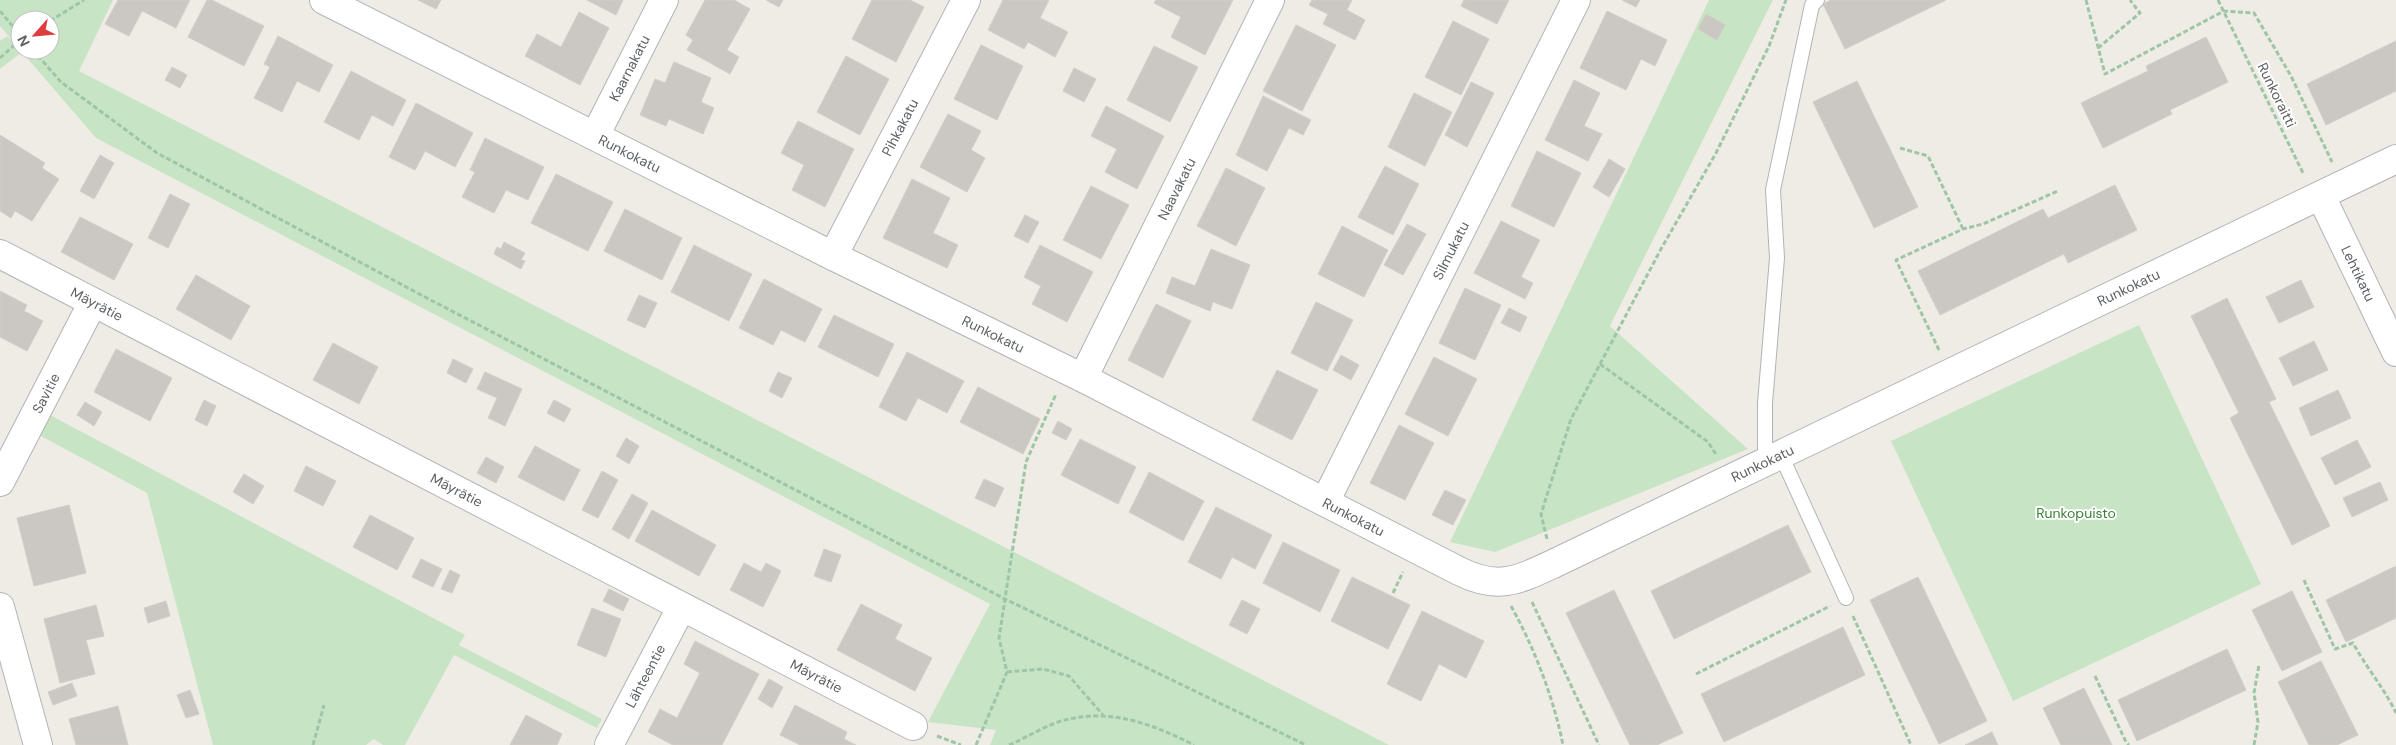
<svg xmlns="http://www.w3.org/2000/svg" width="2396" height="745" viewBox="0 0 2396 745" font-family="'DM Sans',sans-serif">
<rect width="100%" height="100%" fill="#efece6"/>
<path fill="#c7e5c4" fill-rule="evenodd" d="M0 0H113L79 71 1389 745H990L996 730 928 722 990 604 96 138 22 52 0 69V41L7 36 17 46 0 26ZM20 20H50V50H20Z
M1709 0H1773L1610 326 1748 449 1495 552 1450 542Z
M2139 325 2261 584 2013 701 1891 441Z
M50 415 465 635 459 645 602 719 597 728 454 655 405 745H383L374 739 366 745H213L147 493 39 435Z"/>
<path fill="#cbc7c2" stroke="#d3cdc5" d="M118 0H190L176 28 142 11 129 36 105 24Z
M207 0H212L264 26 244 66 188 37Z
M418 0H441L436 9Z
M587 0H623L616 15Z
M705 0H734L750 9 727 50 739 57 730 74 687 50 693 40 686 35Z
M766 0H783L779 7Z
M872 0H910L924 7 896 62 852 39Z
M1003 0H1049L1040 18 1068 32 1055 57 1028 42 1024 49 988 30Z
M1156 0H1233L1205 55 1171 37 1181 17 1154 3Z
M1312 0H1352L1347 10 1365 20 1355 40 1323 24 1328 14 1309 5Z
M1464 0H1509L1497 24 1461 6Z
M1622 0H1640L1636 7Z
M1831 0H1946L1845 49 1823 4Z
M1607 11 1667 40 1655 66 1641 59 1626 90 1580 68Z
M579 12 609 28 580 85 525 56 537 34 561 47Z
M1706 14 1725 25 1717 40 1698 29Z
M1453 21 1489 39 1461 95 1425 77Z
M1296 25 1336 45 1302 111 1263 91Z
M278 36 333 65 319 92 297 81 282 112 254 98 270 67 264 64Z
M2206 37 2228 82 2170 110 2172 114 2103 148 2081 103 2148 71 2146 66Z
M2396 41V91L2326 125 2307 84Z
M981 45 1023 66 997 120 954 99Z
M1154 46 1198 67 1170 122 1127 100Z
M846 56 889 79 860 135 817 112Z
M674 62 711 78 701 102 714 108 703 134 669 119 666 126 640 115 655 79 665 83Z
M172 67 187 75 180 88 165 80Z
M1074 68 1096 79 1084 102 1063 91Z
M351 71 406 100 393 126 372 115 359 140 324 122Z
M1574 80 1600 93 1584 126 1602 134 1588 161 1545 140Z
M1857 81 1918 207 1874 228 1813 102Z
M1471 82 1494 93 1467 147 1445 135Z
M1414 93 1452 112 1425 166 1388 147Z
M1263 96 1311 120 1303 135 1289 128 1267 171 1236 155Z
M416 103 473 133 455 167 425 151 415 170 389 157Z
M1106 106 1164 136 1137 189 1105 172 1117 149 1091 136Z
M948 114 981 131 971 150 985 158 967 192 920 167Z
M798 121 854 149 825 207 792 190 804 165 781 153Z
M0 135 45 163 42 168 59 179 32 221 15 211 11 218 0 211Z
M485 138 544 167 528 200 506 190 494 213 462 197 475 172 470 170Z
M1537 151 1581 173 1554 227 1511 206Z
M100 155 114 163 94 199 80 191Z
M1609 159 1625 169 1609 197 1593 187Z
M1385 166 1419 184 1393 235 1358 217Z
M1226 168 1265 188 1236 246 1197 226Z
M556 174 613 202 588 251 531 223Z
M912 179 950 198 933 233 958 245 947 268 883 238Z
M2115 185 2137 230 2068 263 2064 254 1940 315 1918 271 2043 209 2048 218Z
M1091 186 1129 205 1101 259 1063 240Z
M170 194 190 204 168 248 148 238Z
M625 209 682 238 662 280 604 251Z
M1025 215 1039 222 1028 243 1014 236Z
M80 217 133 244 114 280 61 252Z
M1501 221 1540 240 1521 277 1533 283 1525 299 1474 273Z
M1407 224 1426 234 1403 275 1384 265Z
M1342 226 1388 250 1364 297 1318 274Z
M504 242 525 253 521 260 525 261 521 269 494 254 497 247 501 249Z
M694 245 752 274 729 321 671 292Z
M1040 245 1093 272 1067 322 1032 304 1041 286 1024 277Z
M1211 249 1250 265 1232 309 1213 302 1210 311 1166 293 1172 277 1195 286Z
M196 275 250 306 231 340 176 309Z
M764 279 822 309 805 342 781 330 773 345 739 328Z
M2301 280 2314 307 2279 323 2266 297Z
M1465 288 1501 305 1475 360 1439 343Z
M0 291 27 305 24 311 43 321 27 351 0 337Z
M639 295 657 303 645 328 627 320Z
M2227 298 2276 399 2269 402 2330 526 2292 545 2230 418 2239 413 2191 316Z
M1316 302 1353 320 1327 371 1291 353Z
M1156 304 1191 321 1163 378 1128 360Z
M1509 308 1527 317 1520 332 1501 323Z
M834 315 894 344 878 377 818 347Z
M2314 341 2328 370 2293 386 2279 358Z
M333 343 378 367 359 404 313 380Z
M116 349 172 378 150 421 94 392Z
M907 352 964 381 947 413 918 398 906 421 879 407Z
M1341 355 1359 365 1351 380 1333 370Z
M1434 357 1477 379 1448 436 1405 414Z
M453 359 473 369 466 383 447 373Z
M1277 370 1318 390 1292 440 1252 420Z
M485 372 522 389 505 426 488 418 497 398 477 389Z
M778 372 792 378 782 398 769 391Z
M978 387 1040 419 1023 454 960 422Z
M2338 390 2351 418 2311 436 2299 408Z
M204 400 216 406 207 426 195 420Z
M554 400 571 409 564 422 547 413Z
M85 402 102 412 94 426 77 415Z
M1058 421 1072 429 1066 440 1052 433Z
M1399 425 1434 443 1405 500 1370 483Z
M626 438 639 446 629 464 616 456Z
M1080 439 1136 467 1118 504 1061 475Z
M2357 440 2371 467 2335 485 2321 458Z
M535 446 580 470 564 501 518 477Z
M486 457 504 467 496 483 477 473Z
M306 466 336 481 323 506 294 491Z
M602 471 618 480 598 518 582 510Z
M1149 472 1204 501 1183 541 1129 512Z
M244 474 264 486 253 504 233 492Z
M984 479 1004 488 995 507 975 498Z
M2380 482 2388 500 2352 517 2343 498Z
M1445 490 1466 500 1453 525 1432 515Z
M632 494 648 503 629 539 612 529Z
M69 505 86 573 34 586 17 518Z
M1216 507 1272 535 1255 569 1232 557 1221 579 1188 562Z
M652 510 716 545 699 576 635 541Z
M370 515 414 538 397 570 353 547Z
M1788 525 1811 572 1674 639 1651 591Z
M1283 542 1340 570 1320 612 1263 583Z
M824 549 841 555 831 582 814 576Z
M421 559 442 569 433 587 412 577Z
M744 563 761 572 766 563 781 571 763 607 730 590Z
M2396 566V618L2346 642 2326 600Z
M450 570 460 575 452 593 441 589Z
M1352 577 1410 605 1388 649 1331 621Z
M1918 577 1987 721 1939 744 1870 600Z
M609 589 629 599 623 611 603 601Z
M1614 590 1683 733 1657 745H1630L1566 613Z
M2292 591 2322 652 2282 671 2252 610Z
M1242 600 1260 609 1247 634 1229 625Z
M166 601 170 616 148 623 144 608Z
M861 604 902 625 895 639 932 658 915 691 837 650Z
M96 605 104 636 86 640 95 674 60 683 44 619Z
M592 608 621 619 606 657 577 645Z
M1422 611 1484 641 1466 678 1439 664 1421 701 1387 684Z
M1843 627 1865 675 1724 742 1701 694Z
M695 641 759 674 722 745H673L648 732 660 709 677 718 700 673 684 664Z
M2227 649 2246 690 2137 741 2118 700Z
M2321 661 2358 735 2337 745H2309L2278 682Z
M769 679 783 687 772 708 758 699Z
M72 683 77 696 53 705 48 692Z
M2084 688 2112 745H2061L2043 708Z
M190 690 199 714 186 718 177 695Z
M795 705 847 732 844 739 856 745H800L780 735Z
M118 706 128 745H76L69 719Z
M526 715 562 734 557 745H510Z
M1992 732 1998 745H1965Z"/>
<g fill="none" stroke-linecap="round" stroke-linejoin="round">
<g stroke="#b1b4b7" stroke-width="16">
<path id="service" d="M1781 455 1846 598
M1765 463V403L1777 258 1773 190 1812 5 1817 0"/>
</g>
<g stroke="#b1b4b7" stroke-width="30">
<g id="minor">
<path id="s1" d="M324 0 833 256 1083 378 1459 571C1499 591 1518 580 1555 563L2396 159"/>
<path id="s2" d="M595 136 664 0"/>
<path id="s3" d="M2321 196 2396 352"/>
<path id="s4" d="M0 254 913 726"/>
<path id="s5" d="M833 256 966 0"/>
<path id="s6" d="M1083 378 1270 0"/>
<path id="s7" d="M0 482 92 304"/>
<path id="s8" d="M1325 502 1576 0"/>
<path d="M0 607 38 745"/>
<path id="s9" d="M609 745 681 608"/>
</g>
</g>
<path stroke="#9ec6a6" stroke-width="3" stroke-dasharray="5 2.5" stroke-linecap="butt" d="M2086 0 2105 74 2224 11 2254 13 2291 76 2332 162
M2218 0 2304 175
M0 11 20 35
M50 21 84 0
M2098 48 2140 13 2130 0
M33 50 61 82 157 153 423 296 1005 599 1306 745
M0 58 20 40
M1900 148 1928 156 1963 229
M1939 350 1896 260 1963 229 1983 224 2058 191
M1600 364 1708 442 1717 456
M1547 539 1541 514 1571 419 1661 249 1716 153 1769 46 1786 0
M2304 580 2335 649 2353 643C2366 667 2384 688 2396 713
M1393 593 1403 572
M1532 602 1599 745
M1511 606C1534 647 1554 699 1563 745
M1853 616 1911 745
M1007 672 1043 669 1069 676 1103 715
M1696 674 1830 606
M2095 676 2126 742 2129 745
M937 736 961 745
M313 745 324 705
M976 745 1007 672 999 638 1026 462 1056 394
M1009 745C1028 737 1049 723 1069 719 1114 709 1154 725 1194 745
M2254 745 2258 722 2254 693 2259 665"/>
<use href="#service" stroke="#fff" stroke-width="14"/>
<use href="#minor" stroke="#fff" stroke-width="28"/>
</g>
<g text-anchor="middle" stroke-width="4" stroke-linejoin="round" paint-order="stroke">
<g font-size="14" fill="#5e6265" stroke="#fff">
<text dy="5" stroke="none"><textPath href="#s2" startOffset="76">Kaarnakatu</textPath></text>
<text transform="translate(2277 95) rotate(64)" y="5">Runkoraitti</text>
<text dy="5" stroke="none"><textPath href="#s5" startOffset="145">Pihkakatu</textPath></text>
<text dy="5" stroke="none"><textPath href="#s1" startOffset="342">Runkokatu</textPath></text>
<text dy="5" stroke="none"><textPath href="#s6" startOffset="211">Naavakatu</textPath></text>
<text dy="5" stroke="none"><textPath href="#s8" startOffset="281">Silmukatu</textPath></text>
<text dy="5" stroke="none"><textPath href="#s3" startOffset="86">Lehtikatu</textPath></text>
<text dy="5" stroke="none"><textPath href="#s1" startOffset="2008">Runkokatu</textPath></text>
<text dy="5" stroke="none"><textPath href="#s4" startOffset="109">Mäyrätie</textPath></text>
<text dy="5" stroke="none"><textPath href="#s1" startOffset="748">Runkokatu</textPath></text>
<text dy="5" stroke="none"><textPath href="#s7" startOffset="100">Savitie</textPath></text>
<text dy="5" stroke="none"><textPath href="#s1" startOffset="1602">Runkokatu</textPath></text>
<text dy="5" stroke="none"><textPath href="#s4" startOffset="514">Mäyrätie</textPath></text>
<text dy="5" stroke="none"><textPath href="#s1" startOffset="1152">Runkokatu</textPath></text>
<text dy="5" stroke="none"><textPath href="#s9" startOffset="78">Lähteentie</textPath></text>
<text dy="5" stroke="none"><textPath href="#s4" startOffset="919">Mäyrätie</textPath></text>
</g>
<g font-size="14" fill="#3d8039" stroke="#fff">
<text x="2076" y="518">Runkopuisto</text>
</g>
</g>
<g transform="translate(35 35) rotate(243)"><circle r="24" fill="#ffffff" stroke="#bfc0c1"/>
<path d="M0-4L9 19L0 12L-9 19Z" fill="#e03b3d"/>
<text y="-8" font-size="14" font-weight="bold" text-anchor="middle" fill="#5e6265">N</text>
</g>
</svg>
